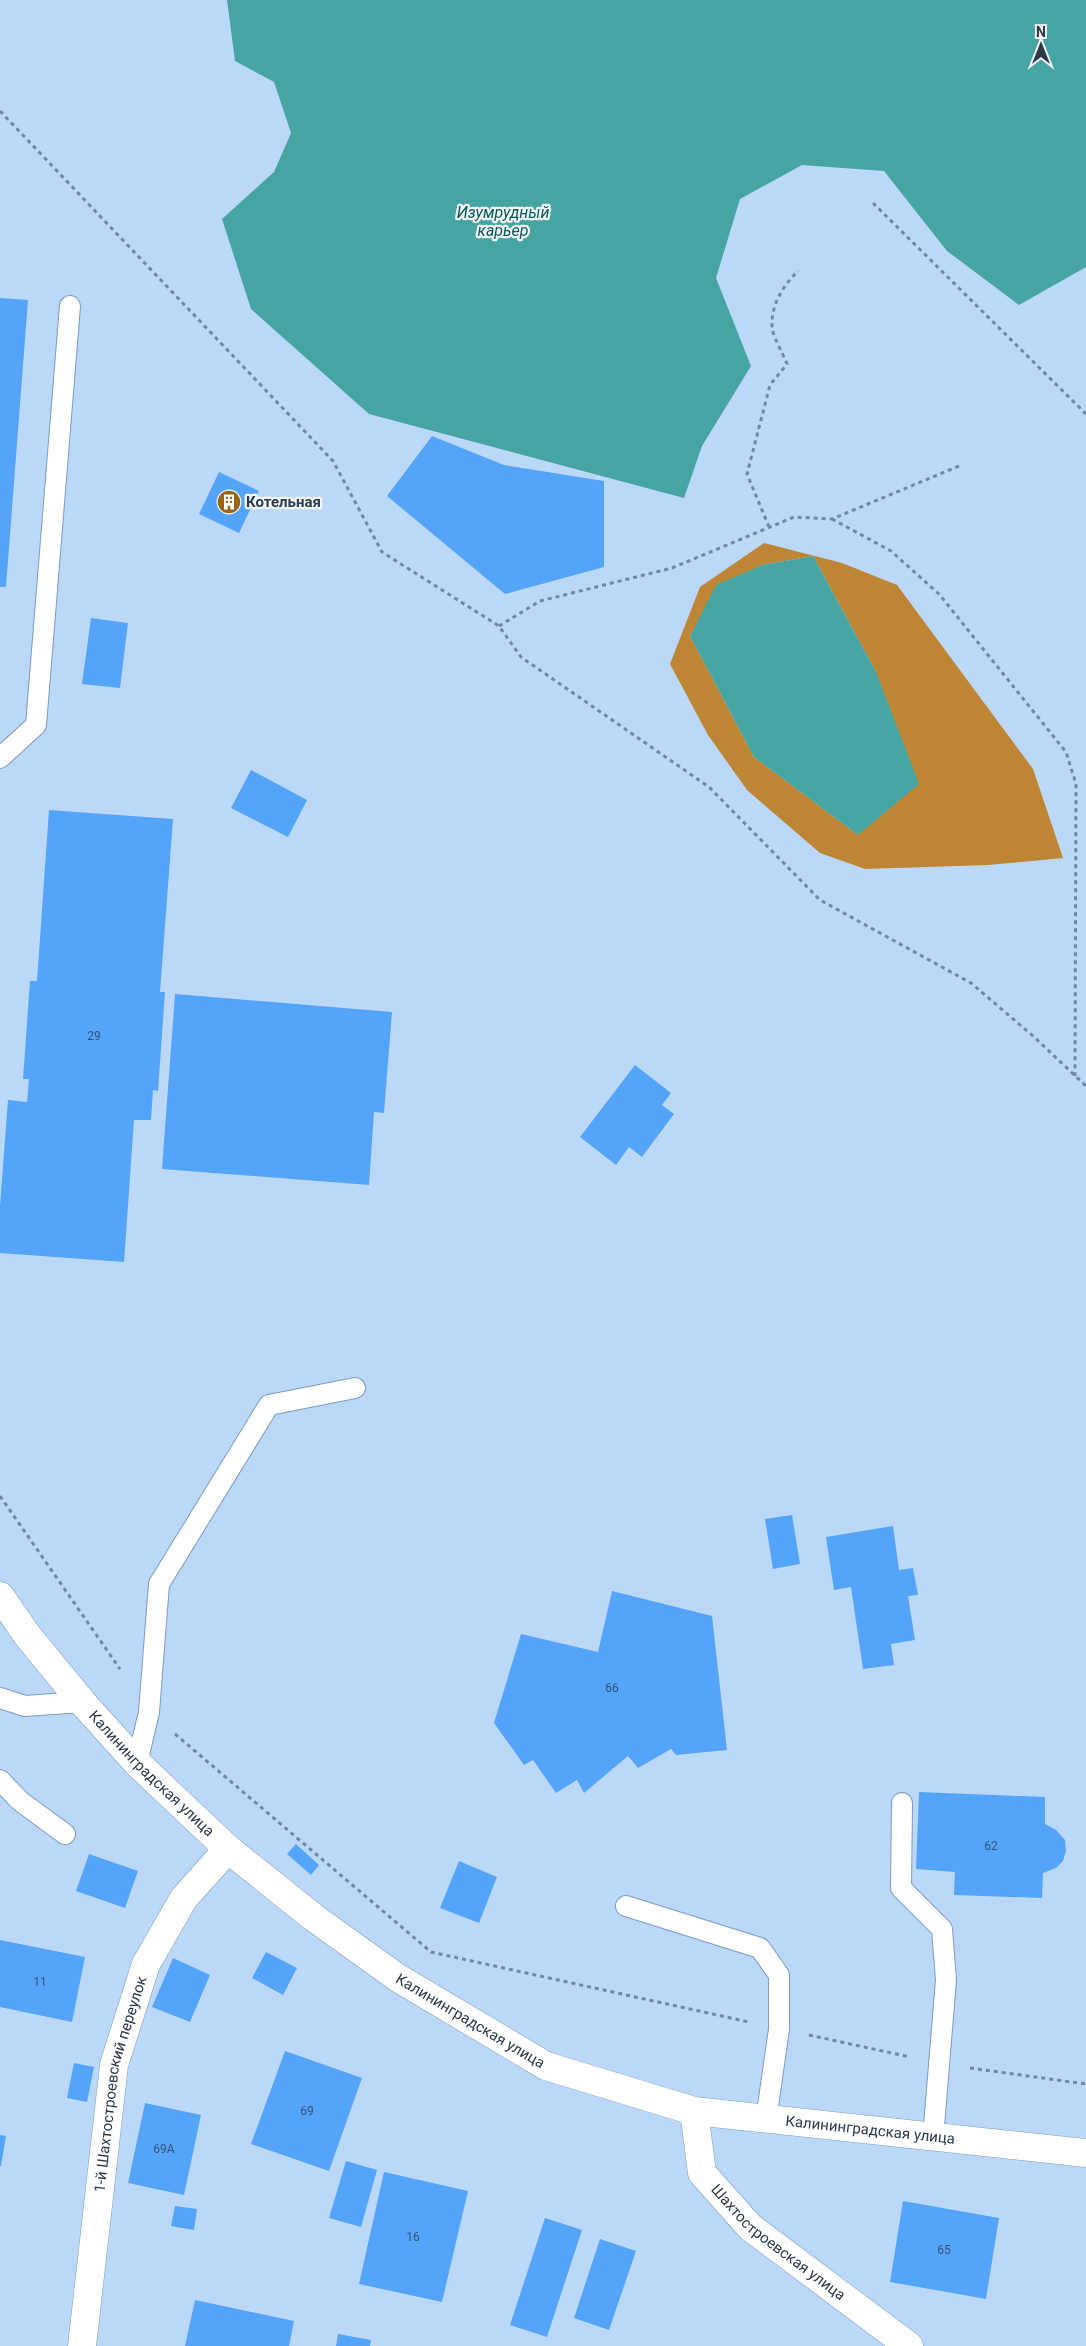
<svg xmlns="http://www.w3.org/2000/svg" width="1086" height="2346" viewBox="0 0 1086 2346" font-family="Roboto,sans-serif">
<rect width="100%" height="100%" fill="#bcd8f9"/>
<path fill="#be8534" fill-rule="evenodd" d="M764 543 842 563 897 585 1033 769 1063 858 988 865 865 869 820 853 747 790 708 735 670 664 700 587ZM813 556 876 672 858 835 754 757 690 636 762 565Z"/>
<path fill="#46a5a2" d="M227 0H1086V267L1019 305 947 251 884 171 802 165 740 199 716 278 751 366 702 446 684 498 369 414 251 309 222 219 274 172 291 133 274 82 235 61Z
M813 556 876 672 919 784 858 835 754 757 690 636 716 585 762 565Z"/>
<path fill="#54a4f9" d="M0 298 28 300 6 587H0Z
M432 436 504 465 604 481V567L505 594 387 496Z
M219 472 259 491 239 533 199 514Z
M91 618 128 623 120 688 82 684Z
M251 770 307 800 288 837 231 808Z
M49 810 173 819 160 992H165L158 1091 153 1090 151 1120H134L124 1262 0 1253V1206L8 1100 27 1102 29 1079H23L30 981H37Z
M175 994 392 1012 384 1113 374 1112 369 1185 162 1169Z
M635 1065 671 1093 662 1105 674 1114 642 1157 629 1147 616 1165 580 1137Z
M792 1515 800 1564 773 1569 765 1519Z
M893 1526 899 1570 913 1568 918 1595 908 1596 915 1640 891 1644 894 1665 863 1669 851 1587 834 1590 826 1537Z
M612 1591 712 1616 727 1750 676 1755 671 1749 638 1768 628 1756 584 1793 577 1780 556 1793 533 1760 524 1765 494 1723 521 1634 598 1652Z
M919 1792 1045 1797V1824L1056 1830 1065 1840 1066 1851 1063 1861 1056 1868 1043 1873 1042 1898 954 1895 955 1872 916 1869Z
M296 1844 319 1865 311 1875 287 1854Z
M89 1854 138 1871 125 1908 76 1891Z
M459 1861 497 1877 479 1923 440 1908Z
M0 1940 85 1957 72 2022 0 2007Z
M266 1952 297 1968 283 1995 252 1978Z
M173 1958 210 1975 190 2022 152 2007Z
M285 2051 362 2078 329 2171 251 2144Z
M74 2063 94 2067 87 2102 67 2098Z
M145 2103 201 2115 184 2195 128 2183Z
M0 2135 6 2136 1 2166H0Z
M346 2161 377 2170 361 2227 329 2218Z
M384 2172 468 2191 442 2302 359 2284Z
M903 2201 999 2218 986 2299 890 2282Z
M175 2206 197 2209 194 2230 171 2226Z
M545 2218 582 2230 547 2337 510 2325Z
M600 2239 636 2251 609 2330 574 2318Z
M195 2300 294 2321 289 2346H185Z
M338 2334 371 2340 370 2346H336Z"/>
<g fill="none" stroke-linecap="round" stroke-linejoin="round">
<g stroke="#7a9cc3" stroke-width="22">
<path id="service" d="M0 758 36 725 70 306
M0 1698 25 1706 82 1702
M137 1763 149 1712 159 1584 269 1405 355 1388
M0 1780 20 1801 65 1834
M902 1803 901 1888 942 1929 946 1980 933 2138
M626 1906 760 1948 779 1975V2029L766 2120"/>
</g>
<g stroke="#7a9cc3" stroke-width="29">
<g id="minor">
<path id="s1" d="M0 1596 27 1635 82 1702 137 1763 228 1849 313 1917 398 1978 546 2066 694 2111 1086 2153"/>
<path id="s2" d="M694 2111 702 2173 750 2227 909 2346"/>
<path id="s3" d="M82 2346 114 2065 146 1964 184 1898 228 1849"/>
</g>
</g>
<path stroke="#7287a0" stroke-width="3" stroke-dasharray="4 4" stroke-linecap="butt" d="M0 111 333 461 382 552 499 626 521 657 709 787 820 900 971 983 1033 1036 1086 1086
M873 203 1086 414
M832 519 891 551 939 594 1066 752 1076 784 1075 1076
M769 527 747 474 770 385 787 364C783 353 773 338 772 327 771 304 783 286 798 271
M499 626 540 601 672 568 794 517 832 519 959 466
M0 1496 120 1669
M175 1734 431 1952 749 2022
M809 2035 910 2057
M970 2068 1086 2084"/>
<use href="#service" stroke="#fff" stroke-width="20"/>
<use href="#minor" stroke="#fff" stroke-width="28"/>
</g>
<defs>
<g id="building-disc" transform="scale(1.25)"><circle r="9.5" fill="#986519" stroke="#f3f7fb"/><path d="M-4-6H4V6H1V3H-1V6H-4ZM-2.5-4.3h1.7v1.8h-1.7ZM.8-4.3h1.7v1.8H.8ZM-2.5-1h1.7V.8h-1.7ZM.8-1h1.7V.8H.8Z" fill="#fff"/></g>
</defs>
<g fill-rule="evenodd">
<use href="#building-disc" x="229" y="502"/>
</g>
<g text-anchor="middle" stroke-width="4.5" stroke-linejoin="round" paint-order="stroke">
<g font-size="12" fill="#355475">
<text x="94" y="1040">29</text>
<text x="612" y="1692">66</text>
<text x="991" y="1850">62</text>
<text x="40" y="1986">11</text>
<text x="307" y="2115">69</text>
<text x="164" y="2153">69А</text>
<text x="413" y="2241">16</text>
<text x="944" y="2254">65</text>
</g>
<g font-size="15" font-weight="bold" fill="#2b3949" stroke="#f3f7fb" text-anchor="start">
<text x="246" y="507">Котельная</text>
</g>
<g font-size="15" fill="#2b3949" stroke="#f3f7fb">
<text dy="5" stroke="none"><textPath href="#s1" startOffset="234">Калининградская улица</textPath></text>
<text dy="5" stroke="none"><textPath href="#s1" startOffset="639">Калининградская улица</textPath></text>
<text dy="5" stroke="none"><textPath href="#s3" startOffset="265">1-й Шахтостроевский переулок</textPath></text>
<text dy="5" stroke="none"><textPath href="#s1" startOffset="1059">Калининградская улица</textPath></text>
<text dy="5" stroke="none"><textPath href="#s2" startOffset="166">Шахтостроевская улица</textPath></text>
</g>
<g font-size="16" font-style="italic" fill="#055a58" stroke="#f3f7fb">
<text x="503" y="218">Изумрудный<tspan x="503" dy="18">карьер</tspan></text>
</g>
</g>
<g transform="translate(1041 45)" stroke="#f3f7fb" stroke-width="4" paint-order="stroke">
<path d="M0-4L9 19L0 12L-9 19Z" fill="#2b3949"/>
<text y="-8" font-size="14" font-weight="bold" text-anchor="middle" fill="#2b3949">N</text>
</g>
</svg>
